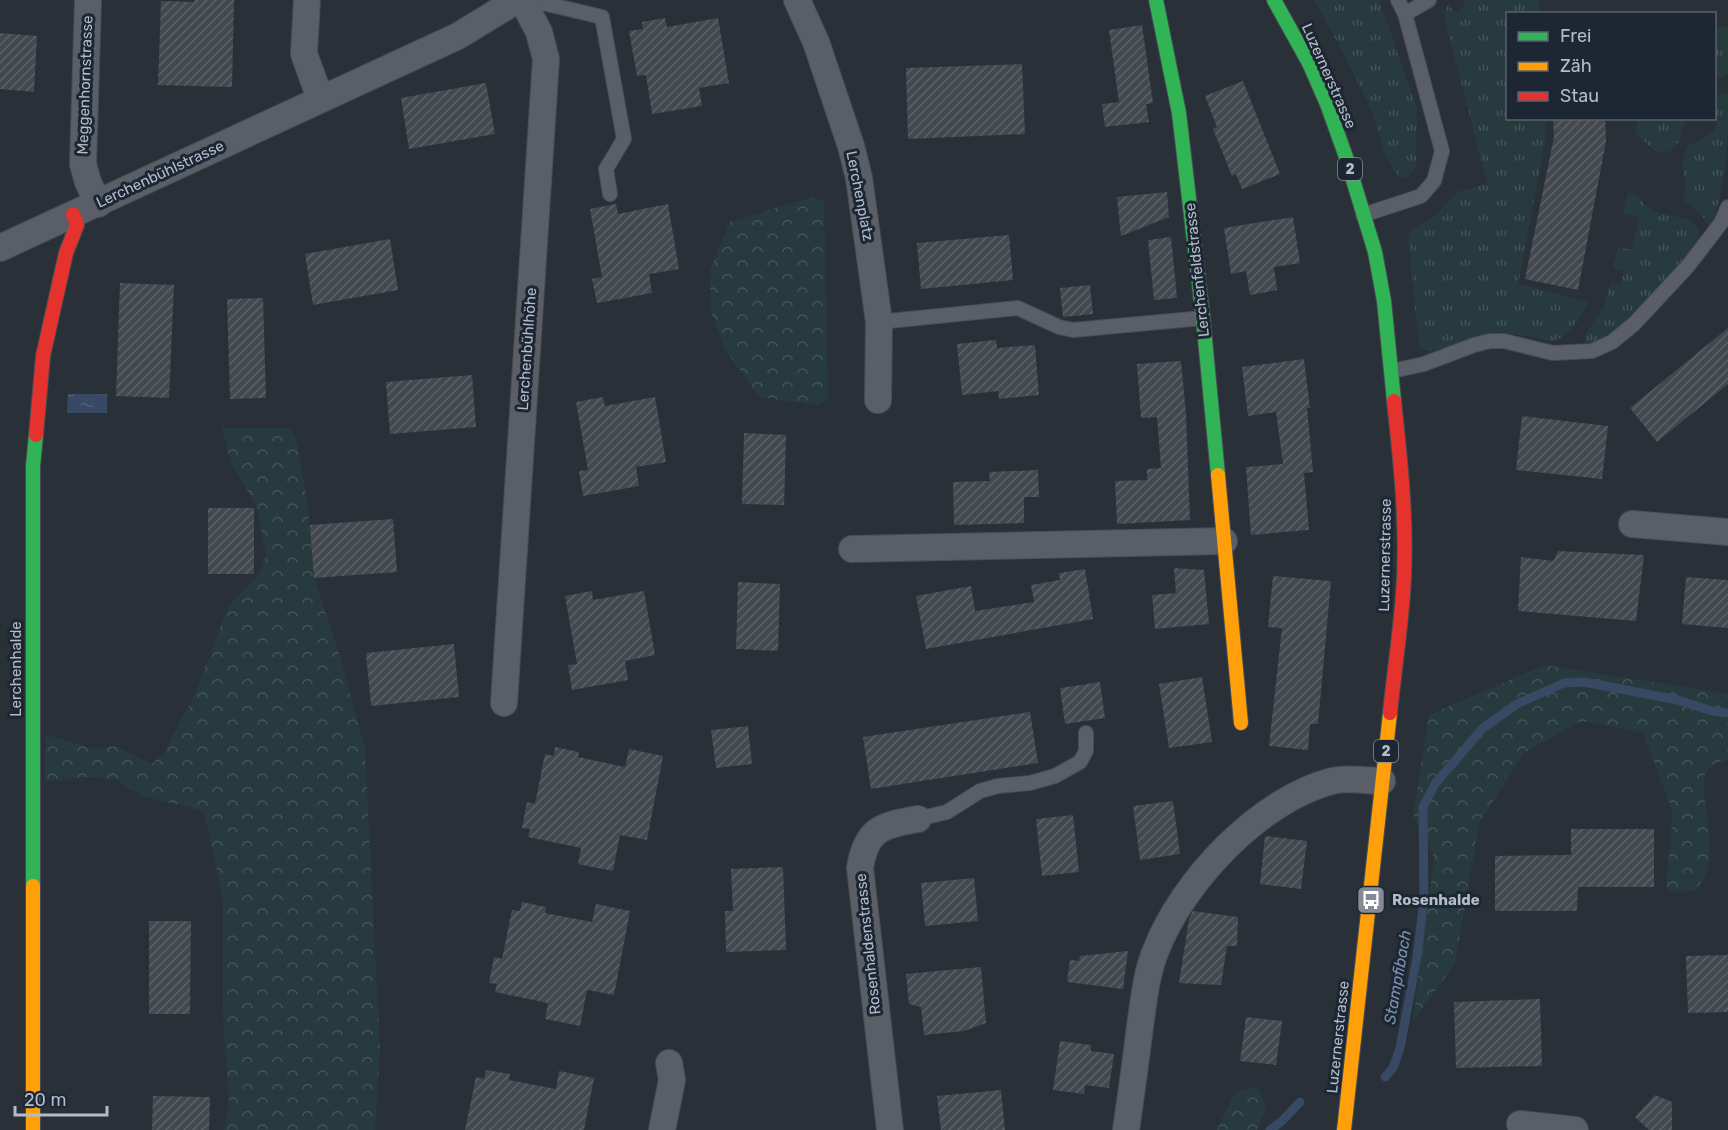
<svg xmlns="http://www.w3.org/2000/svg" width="1728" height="1130" viewBox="0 0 1728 1130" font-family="Rubik,sans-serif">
<defs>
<pattern id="grass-tufts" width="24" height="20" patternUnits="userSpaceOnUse" patternTransform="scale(1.5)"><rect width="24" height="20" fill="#273a3e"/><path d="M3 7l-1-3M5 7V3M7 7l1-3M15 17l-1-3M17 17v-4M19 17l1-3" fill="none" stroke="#445559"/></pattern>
<pattern id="forest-crowns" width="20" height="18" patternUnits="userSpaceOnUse" patternTransform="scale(1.5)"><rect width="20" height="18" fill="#273a3e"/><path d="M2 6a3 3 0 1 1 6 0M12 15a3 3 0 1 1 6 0" fill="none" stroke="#445559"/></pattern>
<pattern id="water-ripples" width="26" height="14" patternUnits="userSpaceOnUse" patternTransform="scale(1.5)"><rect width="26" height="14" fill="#384963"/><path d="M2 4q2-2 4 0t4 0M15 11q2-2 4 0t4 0" fill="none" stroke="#526178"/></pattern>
<pattern id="building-hatch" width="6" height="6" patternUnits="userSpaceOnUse" patternTransform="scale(1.5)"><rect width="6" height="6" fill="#444950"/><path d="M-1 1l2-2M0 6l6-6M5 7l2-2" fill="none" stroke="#5d6168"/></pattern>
</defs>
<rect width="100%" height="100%" fill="#2a3038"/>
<path fill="url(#grass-tufts)" d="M1314 0H1379L1417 108 1416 165 1413 171 1405 178 1400 177C1382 160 1381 133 1371 111 1354 72 1335 36 1314 0Z
M1463 0H1539L1540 13 1508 14V118L1545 119 1546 136 1518 284 1589 302C1581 316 1569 339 1551 341 1547 341 1541 339 1537 338 1522 336 1506 331 1491 333 1466 336 1443 358 1419 348L1408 237 1411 230 1435 216 1457 192 1487 184 1445 19V11L1448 5 1455 12 1466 6Z
M1728 26V74L1715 79V28Z
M1728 93C1728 142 1728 184 1710 228L1701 214 1684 200 1685 181 1682 164 1687 147C1694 142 1701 140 1708 136 1723 127 1715 109 1715 96Z
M1637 119H1685L1679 142 1670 151C1652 157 1649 142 1636 134Z
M1628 193 1638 195C1652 224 1687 210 1697 227 1699 230 1699 237 1700 241 1677 268 1623 340 1588 345L1585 343V335L1604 306 1611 282 1620 284 1624 271 1613 268 1618 247 1632 250 1639 218 1623 213Z"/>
<path fill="url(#forest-crowns)" d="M812 197 824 201 828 398 818 405 759 397 725 349 711 312 710 270 730 222Z
M222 428H291L298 445 310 525 314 578 340 656 365 749 380 1050 375 1130H224L229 1105 223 1014V900L204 811 143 796 115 779 87 777 44 782 46 735 95 749 115 746 152 764 165 752 174 732 191 703 229 605 254 580 263 566 266 553 256 505 231 464Z
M1544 665 1728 694V760C1695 764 1704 791 1707 815 1709 829 1711 848 1709 861 1707 873 1703 882 1695 890L1677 893 1666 888 1673 813 1643 733 1581 721 1524 753 1479 823 1455 964 1413 1021 1434 857 1413 814 1429 715Z
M1257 1087 1266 1106 1257 1130H1217L1235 1092Z"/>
<path fill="url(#water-ripples)" d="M68 394H107V413H67Z"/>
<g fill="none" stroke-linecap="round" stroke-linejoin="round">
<path stroke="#384963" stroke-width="9" d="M1385 1077 1393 1068 1400 1048 1417 957 1424 899 1423 807 1435 784 1483 728 1517 704 1564 683 1584 682 1678 700 1712 711 1728 713
M1270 1130 1282 1121 1300 1102"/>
</g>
<path fill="url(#building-hatch)" d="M194 0H234L232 87 158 85 161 1 194 2Z
M665 18 667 27 718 18 729 83 699 88 702 106 652 114 646 75 637 76 629 31 643 29 642 22Z
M1142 25 1153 103 1146 104 1149 122 1105 127 1102 104 1119 102 1109 30Z
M0 33 37 36 34 92 0 89Z
M1022 64 1025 134 908 139 906 68Z
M1243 81 1280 174 1242 189 1236 174 1232 176 1213 129 1217 127 1205 96Z
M486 83 495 134 409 149 401 98Z
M1553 118H1605L1606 141 1578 290 1525 279 1554 137Z
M1167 192 1169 217 1121 236 1117 197Z
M616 204 618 214 668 204 679 269 649 274 652 293 597 303 592 279 602 277 590 209Z
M1293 217 1300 263 1274 267 1277 290 1250 295 1246 271 1231 274 1224 228Z
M1009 235 1013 280 921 289 917 243Z
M1171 237 1177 298 1154 300 1148 240Z
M390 239 398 290 313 305 305 254Z
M120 283 174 285 169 398 116 396Z
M1090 285 1093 314 1063 317 1060 288Z
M263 298 266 398 230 399 227 299Z
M1728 328V384L1657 442 1630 408Z
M996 340 997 348 1035 345 1039 395 999 399 998 391 962 395 957 344Z
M1304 359 1310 408H1307L1313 472 1304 473 1309 530 1251 535 1246 467 1283 464 1276 412 1248 416 1242 367Z
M1181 361 1186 414 1190 520 1117 524 1115 481 1147 480V469L1161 468 1157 417 1141 418 1137 364Z
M472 375 476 427 390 434 386 382Z
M603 397 605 406 655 397 666 462 636 467 639 486 583 496 579 471 588 470 576 402Z
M1522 416 1608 426 1602 479 1516 470Z
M744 433 786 435 784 505 742 504Z
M1038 470 1039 497H1024V523L954 525 953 482 990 481 989 472Z
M208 508H254V574H208Z
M393 519 397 572 314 578 310 525Z
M1558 551 1644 555 1636 621 1518 611 1521 557 1553 561Z
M1174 568 1204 570 1209 624 1155 629 1152 595 1176 593Z
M1085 569 1093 619 926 649 916 596 971 586 975 611 1034 602 1031 585 1060 580 1059 573Z
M1273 576 1331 581 1318 724H1310L1308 750 1269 746 1282 628 1268 627Z
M1686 577 1728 580V628L1682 624Z
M738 582 780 584 778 651 736 649Z
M592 591 593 600 644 591 655 655 625 661 628 680 572 690 568 665 577 664 565 596Z
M454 644 459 697 371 706 366 653Z
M1202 677 1212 742 1169 748 1159 684Z
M1100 682 1105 718 1065 724 1060 688Z
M1030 712 1038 763 871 789 863 737Z
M748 726 752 764 716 768 711 730Z
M555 747 579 752 578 757 625 767 629 749 663 756 647 840 620 835 613 871 578 864 581 848 528 837 530 829 522 828 527 802 535 804 545 754 554 756Z
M1173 801 1180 854 1140 860 1133 806Z
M1073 815 1079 872 1042 876 1036 819Z
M1571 829H1654V887H1578L1577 911H1495V856L1571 855Z
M1265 836 1307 841 1301 889 1260 884Z
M783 867 786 950 726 952 725 911H733L731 869Z
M974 878 978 921 925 926 921 883Z
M522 902 546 907 545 913 592 922 596 904 630 911 614 995 587 990 580 1026 545 1019 548 1003 495 992 497 984 489 983 494 957 502 959 512 910 520 911Z
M1193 911 1238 917 1237 946H1227L1221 985 1179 983 1189 919Z
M149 921H191L190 1014H149Z
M1128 951 1123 989 1067 982 1070 960 1079 961 1080 956Z
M1728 955V1012L1688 1013 1686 956Z
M981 967 986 1023 964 1031 924 1035 921 1007 909 1004 906 974Z
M1540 999 1542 1066 1456 1068 1454 1002Z
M1246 1017 1282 1021 1276 1065 1240 1061Z
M1060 1041 1091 1045V1051L1114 1054 1109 1088 1085 1085 1084 1094 1053 1090Z
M486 1070 510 1074 509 1080 556 1089 559 1071 594 1078 584 1130H465L476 1077 484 1079Z
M1001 1090 1005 1130H941L937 1096Z
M1655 1095 1672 1102V1130H1649L1635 1117Z
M153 1096 210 1097 209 1130H152Z"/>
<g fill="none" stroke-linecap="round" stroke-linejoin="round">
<g stroke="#484c53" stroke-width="16">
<path id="lane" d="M530 0 602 17 624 139 606 169 610 194
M1405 14 1429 0
M1363 215 1421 196 1434 181 1442 151 1405 14 1398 0
M879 322 1018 308 1059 327 1073 330 1203 318
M1392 371 1424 364 1474 345 1490 341H1504L1553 353 1592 351 1612 342 1634 324 1688 266 1721 223 1728 207
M918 819 947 812 980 791 998 786 1030 783 1055 776 1080 762 1086 751V733"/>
</g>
<g stroke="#484c53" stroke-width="28">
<path id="street" d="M88 0 83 164 88 182 98 204
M307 0 304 54 320 98
M797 0 816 42 851 146 859 178 879 322 878 400
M0 248 458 36 517 0
M1632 524 1728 532
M852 549 1224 541
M504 703 546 59 539 32 522 0
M1520 1124 1575 1130
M662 1130 672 1080 669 1063
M890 1130 860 868C866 829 882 825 918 819
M1126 1130C1131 1095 1136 1061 1140 1026 1144 1000 1146 974 1156 950 1183 881 1259 800 1332 781 1347 777 1367 781 1382 781"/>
</g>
<g stroke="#484c53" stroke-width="16">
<path id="fast" d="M1156 0 1179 113 1203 318 1218 475
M1274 0 1309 63 1327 104 1346 157 1375 252 1384 301 1394 401
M33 886V466L36 435"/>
</g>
<g stroke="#484c53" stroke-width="16">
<path id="slow" d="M1218 475 1241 723
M33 886V1130
M1344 1130 1390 713"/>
</g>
<g stroke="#484c53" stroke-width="16">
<path id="jam" d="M36 435 43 356 66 253 77 225 73 214
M1390 713C1394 674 1400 634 1403 594 1408 530 1401 465 1394 401"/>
</g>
<use href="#lane" stroke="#5a5e66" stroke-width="14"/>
<use href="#street" stroke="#5a5e66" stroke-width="26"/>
<use href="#fast" stroke="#30b455" stroke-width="14"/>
<use href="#slow" stroke="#ff9f0a" stroke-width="14"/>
<use href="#jam" stroke="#e5322d" stroke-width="14"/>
</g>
<defs>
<g id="bus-square" transform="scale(1.5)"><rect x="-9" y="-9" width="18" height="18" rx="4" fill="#848b96" stroke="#1d2633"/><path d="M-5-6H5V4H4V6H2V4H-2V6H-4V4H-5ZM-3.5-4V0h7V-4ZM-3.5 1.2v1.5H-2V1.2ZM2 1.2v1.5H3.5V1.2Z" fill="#fff"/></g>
</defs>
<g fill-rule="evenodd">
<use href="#bus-square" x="1371" y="900"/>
</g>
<g text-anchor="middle" stroke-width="6" stroke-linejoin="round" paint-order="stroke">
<g fill="#1d2633" stroke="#878f9c" stroke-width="1.5">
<rect x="1338" y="158" width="24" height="22" rx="4.5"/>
<rect x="1374" y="740" width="24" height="22" rx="4.5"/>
</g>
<g font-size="14" font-weight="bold" fill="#b4bcc9">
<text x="1350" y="174">2</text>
<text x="1386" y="756">2</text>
</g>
<g font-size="15" fill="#b4bcc9" stroke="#1d2633">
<text transform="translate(1329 76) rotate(66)" y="5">Luzernerstrasse</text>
<text transform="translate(85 85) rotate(-88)" y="5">Meggenhornstrasse</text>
<text transform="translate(160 174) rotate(-25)" y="5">Lerchenbühlstrasse</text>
<text transform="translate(860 196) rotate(79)" y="5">Lerchenplatz</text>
<text transform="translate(1197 270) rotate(-96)" y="5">Lerchenfeldstrasse</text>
<text transform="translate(527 349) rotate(-86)" y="5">Lerchenbühlhöhe</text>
<text transform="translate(1385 555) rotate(-89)" y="5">Luzernerstrasse</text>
<text transform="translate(16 669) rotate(-90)" y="5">Lerchenhalde</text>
<text transform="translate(868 944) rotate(-96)" y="5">Rosenhaldenstrasse</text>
<text transform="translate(1338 1037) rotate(-84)" y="5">Luzernerstrasse</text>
</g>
<g font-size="15" font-weight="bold" fill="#b4bcc9" stroke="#1d2633" text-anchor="start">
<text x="1392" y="905">Rosenhalde</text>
</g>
<g font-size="16" font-style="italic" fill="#7c92b1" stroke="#1d2633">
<text transform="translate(1397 977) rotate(-80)" y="6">Stampfibach</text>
</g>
</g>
<rect x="1506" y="12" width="210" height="108" fill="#1d2633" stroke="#59626f" stroke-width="1.5"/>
<rect x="1518" y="32" width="30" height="9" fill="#30b455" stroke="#59626f" stroke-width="1.5"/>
<text x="1560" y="42" font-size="18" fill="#b4bcc9">Frei</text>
<rect x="1518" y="62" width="30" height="9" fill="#ff9f0a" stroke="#59626f" stroke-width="1.5"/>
<text x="1560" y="72" font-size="18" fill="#b4bcc9">Zäh</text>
<rect x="1518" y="92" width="30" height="9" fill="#e5322d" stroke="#59626f" stroke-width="1.5"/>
<text x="1560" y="102" font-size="18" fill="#b4bcc9">Stau</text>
<path d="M15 1106v9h92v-9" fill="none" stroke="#b4bcc9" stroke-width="3"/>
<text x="24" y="1106" font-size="18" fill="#b4bcc9" stroke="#1d2633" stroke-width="4.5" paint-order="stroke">20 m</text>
</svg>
